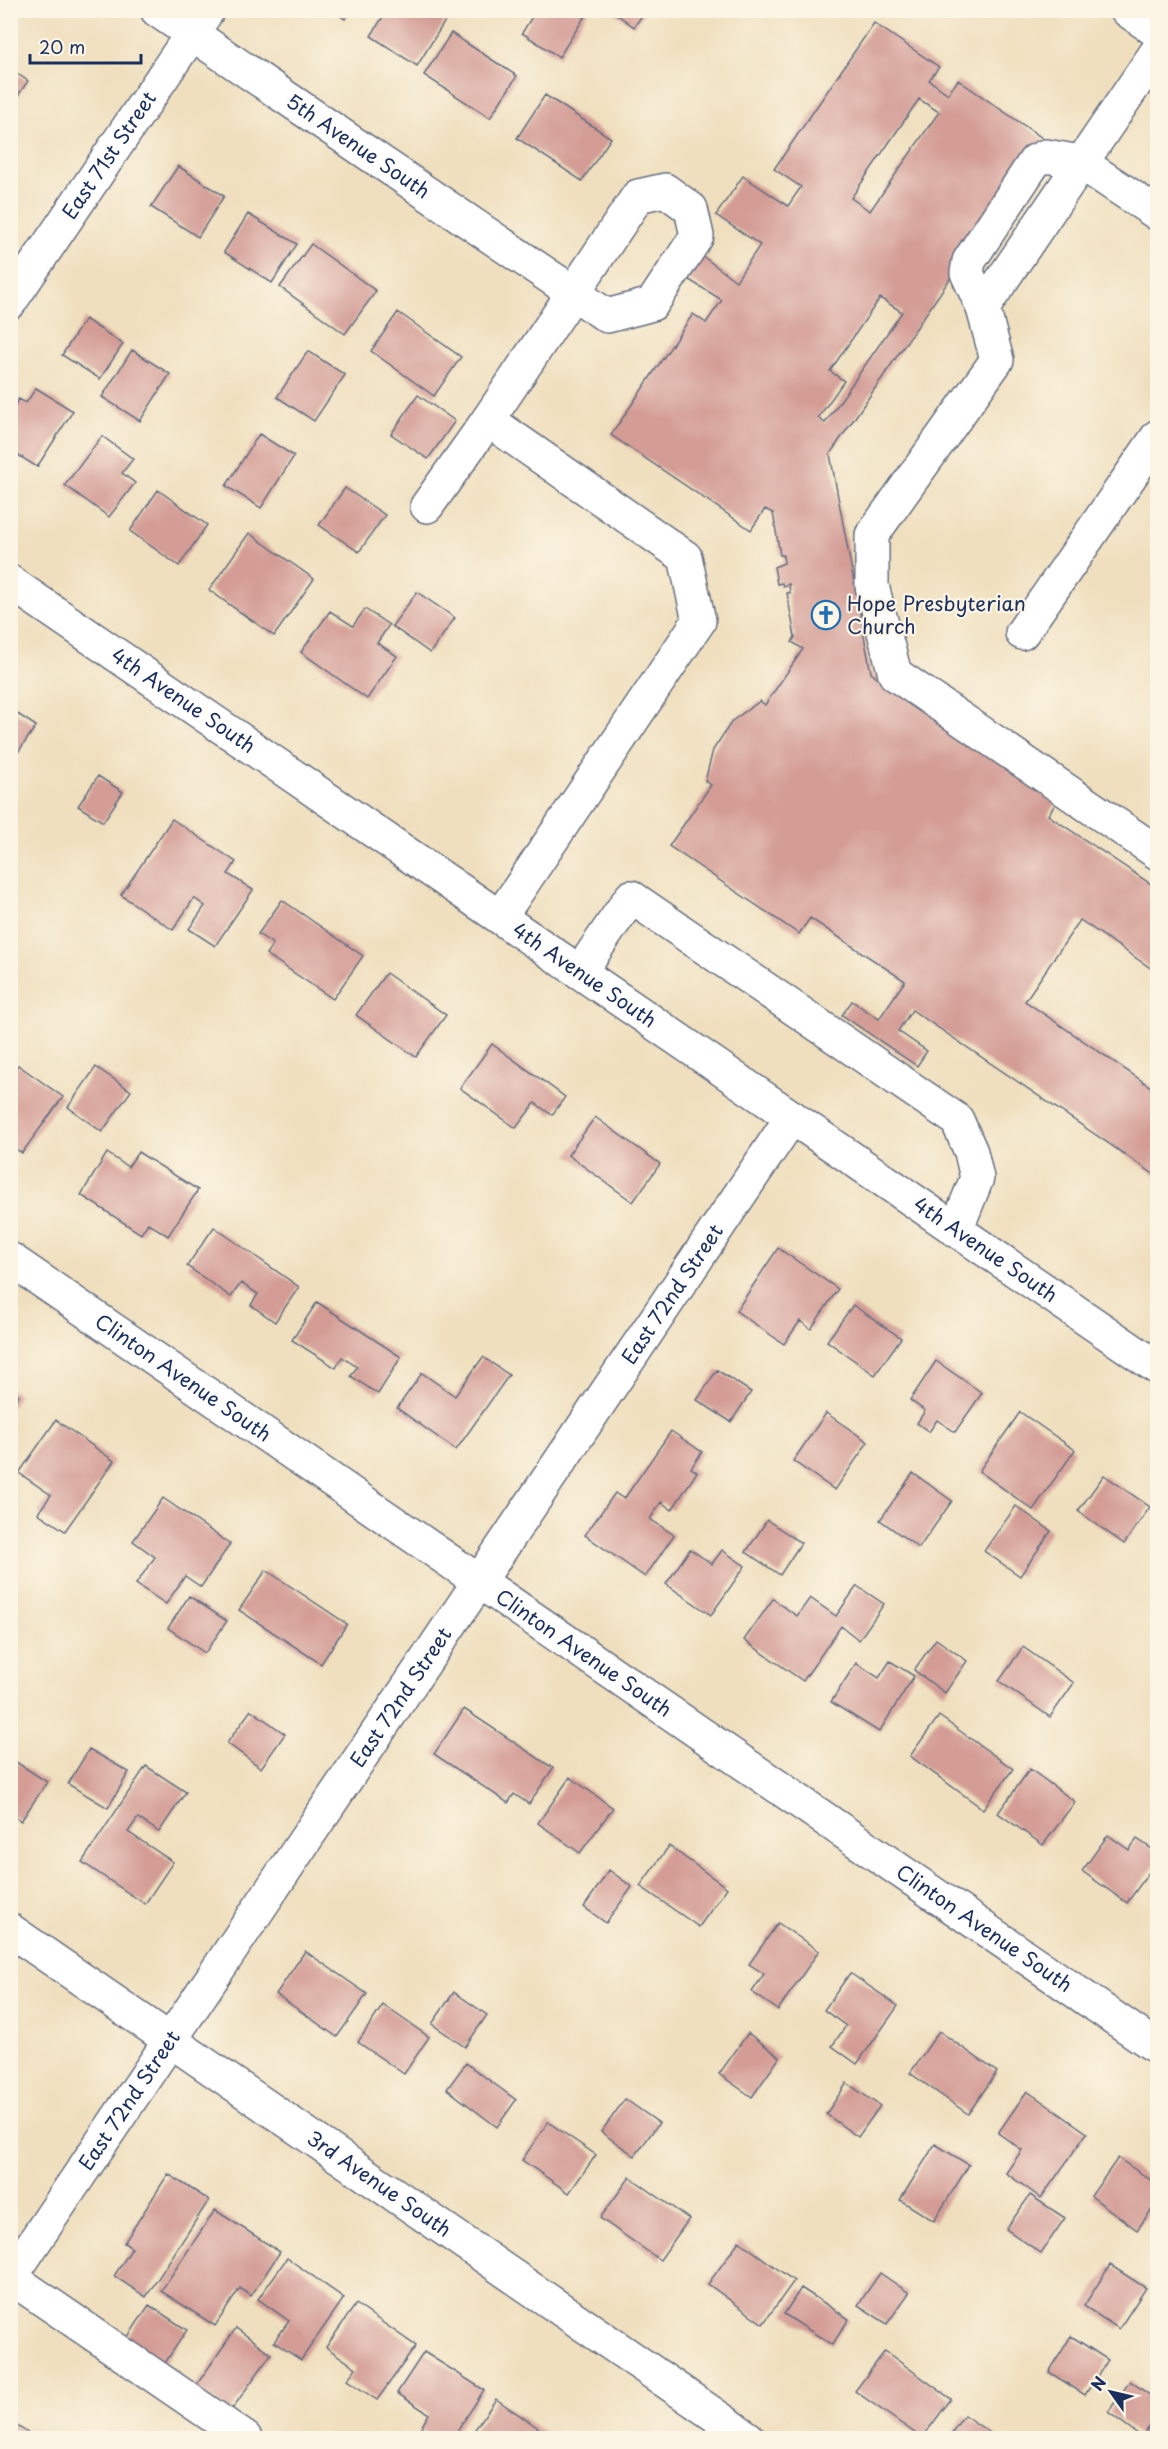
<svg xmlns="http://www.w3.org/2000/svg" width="1168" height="2449" viewBox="0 0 1168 2449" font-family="'Playpen Sans',sans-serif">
<rect width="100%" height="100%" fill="#fcf5e5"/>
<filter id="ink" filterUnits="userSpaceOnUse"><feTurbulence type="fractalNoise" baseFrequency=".0167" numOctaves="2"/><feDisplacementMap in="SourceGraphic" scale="12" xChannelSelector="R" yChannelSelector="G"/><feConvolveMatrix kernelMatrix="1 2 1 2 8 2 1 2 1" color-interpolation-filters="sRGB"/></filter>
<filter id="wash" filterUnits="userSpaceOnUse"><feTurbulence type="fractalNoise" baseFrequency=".008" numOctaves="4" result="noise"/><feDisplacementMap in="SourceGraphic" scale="24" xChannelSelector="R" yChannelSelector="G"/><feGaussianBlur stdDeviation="1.35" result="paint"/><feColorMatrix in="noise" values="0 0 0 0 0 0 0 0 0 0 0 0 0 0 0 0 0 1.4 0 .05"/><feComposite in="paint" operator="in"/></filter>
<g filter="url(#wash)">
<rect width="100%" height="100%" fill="#efdfbe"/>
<g id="blocks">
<path fill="#d39c95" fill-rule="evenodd" d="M332 10H351L345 19Z
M387 10H429L445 21 417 66 371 36Z
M536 10H589L559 57 522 33Z
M611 10H646L634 27Z
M874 23 939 67 929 80 948 94 958 80 1045 140 830 454 871 673 1058 800 1048 815 1158 889V973L1080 920 1025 1001 1158 1092V1177L912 1010 898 1031 927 1051 917 1066 842 1015 852 1001 879 1019 905 981 810 918 799 934 669 846 711 785 705 781 713 750 732 721 760 701 765 705 803 649 792 642 795 637 787 593H790L789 584 783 586 782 583 777 584 774 567 784 563 783 555H780L773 513 765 509 751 530 611 435 693 314 706 323 722 300 681 275 697 252 736 281 760 245 716 215 743 176 788 206 801 187 774 169ZM919 99 939 112 870 211 851 198ZM880 298 902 312 825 423 818 418 844 381 830 371Z
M451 33 517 76 490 118 424 75Z
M10 69 28 81 10 107Z
M545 95 611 138 582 181 517 138Z
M178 166 224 196 198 237 151 207Z
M248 214 297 244 272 283 224 252Z
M311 244 376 291 345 334 280 287Z
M398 312 461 357 434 396 371 351Z
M85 319 123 344 100 379 62 355Z
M132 350 170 374 140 421 102 397Z
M308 351 345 375 314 421 277 397Z
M36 388 73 411 37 467 10 450V413L19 399 26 403Z
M418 395 455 421 428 459 391 434Z
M259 434 294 456 261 508 226 486Z
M102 436 133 459 122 473 135 483 109 517 65 485Z
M345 488 385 515 359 552 319 525Z
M158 490 207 525 179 566 130 531Z
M249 533 314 579 274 636 209 590Z
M417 592 455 618 430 653 392 626Z
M365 609 389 625 377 643 397 656 367 699 301 652 330 611 353 626Z
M10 709 36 726 10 764Z
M98 776 123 792 103 822 78 806Z
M172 819 236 862 228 874 253 890 215 946 189 929 205 906 194 898 173 930 121 895Z
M282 900 363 956 333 999 266 954 273 944 258 934Z
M386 973 446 1015 416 1057 356 1015Z
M492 1044 565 1097 552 1115 535 1103 516 1128 460 1088Z
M18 1065 63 1097 22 1153 10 1145V1076Z
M96 1067 131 1091 102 1132 68 1107Z
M595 1117 660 1164 633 1202 568 1155Z
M138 1152 198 1190 168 1236 148 1223 141 1234 81 1195 107 1153 128 1167Z
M214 1227 299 1287 275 1322 251 1305 258 1294 241 1283 231 1297 187 1266Z
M778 1248 838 1289 811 1329 800 1321 784 1344 736 1311Z
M317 1302 401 1357 378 1394 351 1376 357 1367 342 1357 336 1368 292 1340Z
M853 1305 901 1338 875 1375 827 1341Z
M483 1357 509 1375 456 1450 397 1408 422 1373 455 1396Z
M936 1361 982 1393 955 1432 937 1420 929 1432 917 1423 925 1411 910 1400Z
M717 1370 751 1392 731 1422 697 1400Z
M10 1389 19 1395 10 1409Z
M1020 1412 1075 1450 1033 1510 979 1471Z
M826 1413 868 1442 835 1490 793 1461Z
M56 1420 114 1461 65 1531 38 1513 51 1495 19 1473Z
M671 1431 702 1452 691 1468 697 1472 672 1510 661 1502 650 1519 674 1535 645 1577 585 1535 615 1493 624 1499Z
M913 1473 952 1501 919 1548 880 1520Z
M1104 1475 1150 1507 1124 1544 1078 1511Z
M163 1498 230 1544 201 1587 185 1576 166 1604 136 1584 155 1557 133 1541Z
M1016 1506 1051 1531 1020 1576 984 1551Z
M767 1520 801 1543 780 1575 746 1552Z
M690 1549 712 1564 722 1550 745 1566 711 1615 666 1584Z
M266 1570 347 1624 321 1664 239 1610Z
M857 1586 884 1604 859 1640 841 1626 803 1681 744 1640 773 1599 797 1616 810 1598 836 1616Z
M189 1596 227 1621 205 1653 168 1628Z
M936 1639 967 1661 945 1693 914 1670Z
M1023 1647 1074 1683 1050 1717 999 1681Z
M890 1661 914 1676 879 1732 831 1702 856 1663 879 1678Z
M10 1701 19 1707 10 1721Z
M464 1709 553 1768 529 1804 514 1794 508 1803 434 1754Z
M251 1710 285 1734 261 1768 227 1743Z
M939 1716 1013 1769 983 1809 910 1756Z
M89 1749 129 1772 108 1808 68 1784Z
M10 1758 47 1782 21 1821 10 1814Z
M146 1766 186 1792 159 1832 138 1818 128 1832 173 1862 145 1904 82 1862Z
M1030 1769 1075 1802 1043 1845 998 1813Z
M570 1777 613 1808 580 1853 538 1823Z
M1108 1835 1129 1850 1137 1839 1158 1853V1860L1127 1903 1082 1871Z
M669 1846 727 1888 699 1927 640 1886Z
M609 1870 632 1887 606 1923 584 1907Z
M778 1923 819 1951 778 2010 752 1992 764 1974 749 1964Z
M305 1951 367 1994 337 2037 276 1994Z
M850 1973 898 2006 857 2064 832 2046 846 2026 824 2010Z
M454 1992 487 2015 465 2047 432 2024Z
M383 2005 429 2037 404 2074 358 2042Z
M939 2031 997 2072 968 2114 910 2073Z
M748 2033 780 2057 752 2097 719 2074Z
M466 2063 516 2100 497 2127 447 2089Z
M847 2083 880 2106 858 2137 826 2114Z
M1027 2091 1087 2133 1041 2198 1006 2173 1022 2150 998 2133Z
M625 2099 659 2123 635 2156 601 2132Z
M548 2122 596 2155 569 2193 522 2160Z
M935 2144 969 2165 934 2221 900 2200Z
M1118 2158 1158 2185V2201L1137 2230 1091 2196Z
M168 2174 209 2200 146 2297 114 2276 132 2248 124 2243Z
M630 2177 689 2219 660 2260 600 2218Z
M1030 2195 1065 2218 1041 2253 1006 2229Z
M215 2210 280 2252 251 2296 240 2288 215 2326 161 2291Z
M739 2241 794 2281 763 2324 708 2284Z
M287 2258 344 2298 301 2360 274 2342 289 2321 258 2299Z
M1110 2265 1146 2288 1119 2329 1084 2306Z
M880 2273 909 2293 887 2324 858 2305Z
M801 2288 849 2319 832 2345 784 2314Z
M356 2304 416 2346 377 2400 347 2380 356 2368 326 2347Z
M149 2305 187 2330 163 2366 125 2341Z
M236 2328 271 2354 230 2412 195 2387Z
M1071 2336 1108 2360 1085 2395 1049 2372Z
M885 2351 951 2399 922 2438 855 2391Z
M424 2352 484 2390 453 2438H435L420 2429 429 2414 397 2393Z
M1130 2381 1158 2401V2415L1142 2437 1108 2412Z
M496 2399 553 2438H469Z
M964 2415 996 2437 995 2438H948Z
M10 2421 35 2438H10Z"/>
</g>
</g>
<g filter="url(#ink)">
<use href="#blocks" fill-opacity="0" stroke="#656d80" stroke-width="1.5"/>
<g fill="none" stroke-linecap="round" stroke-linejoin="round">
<g stroke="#656d80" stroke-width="36">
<g id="minor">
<path id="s1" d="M157 10 559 283 607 316 652 304 697 236 691 209 665 190 638 196 488 420 685 557 699 621 500 917"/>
<path d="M1158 50 983 308 997 360 872 535V586L895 674 1158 853"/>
<path id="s2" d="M10 302 208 10"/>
<path d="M983 308 967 273 969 261 1035 161 1046 156 1080 162 1158 214"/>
<path d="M427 506 488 420"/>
<path id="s3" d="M10 582 1158 1368"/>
<path d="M1022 633 1158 436"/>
<path d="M580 972 631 897 957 1120 971 1152 977 1178 956 1230"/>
<path id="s4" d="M10 1259 1158 2048"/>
<path id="s5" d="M10 1930 748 2438"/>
<path d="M10 2277 245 2438"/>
<path id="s6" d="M10 2278 792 1117"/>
</g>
</g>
<g stroke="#656d80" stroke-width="36">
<path id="major" d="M1127 10 1158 32"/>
</g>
<use href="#minor" stroke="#fff" stroke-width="33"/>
<use href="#major" stroke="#fff" stroke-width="33"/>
</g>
</g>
<defs>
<g id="church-ring" transform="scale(1.5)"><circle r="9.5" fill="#fcf5e5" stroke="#1f6fb2" stroke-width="1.5"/><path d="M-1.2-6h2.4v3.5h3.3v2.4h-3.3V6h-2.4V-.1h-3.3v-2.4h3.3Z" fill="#1f6fb2"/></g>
</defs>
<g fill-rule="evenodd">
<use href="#church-ring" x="826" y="615"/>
</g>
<g text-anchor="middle" stroke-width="4.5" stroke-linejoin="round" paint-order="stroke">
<g font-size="20" fill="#1b2f5e" stroke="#fcf5e5">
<text dy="7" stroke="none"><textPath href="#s1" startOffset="243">5th Avenue South</textPath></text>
<text dy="7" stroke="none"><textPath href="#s2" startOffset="177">East 71st Street</textPath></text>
<text dy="7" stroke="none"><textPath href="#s3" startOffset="210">4th Avenue South</textPath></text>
<text dy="7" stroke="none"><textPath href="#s3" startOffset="696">4th Avenue South</textPath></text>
<text dy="7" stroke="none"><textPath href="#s3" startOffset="1182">4th Avenue South</textPath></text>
<text dy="7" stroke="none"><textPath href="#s6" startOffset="1186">East 72nd Street</textPath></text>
<text dy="7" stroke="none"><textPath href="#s4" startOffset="210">Clinton Avenue South</textPath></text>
<text dy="7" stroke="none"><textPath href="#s4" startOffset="696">Clinton Avenue South</textPath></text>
<text dy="7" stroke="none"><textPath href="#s6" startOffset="700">East 72nd Street</textPath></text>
<text dy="7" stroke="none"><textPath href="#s4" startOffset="1182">Clinton Avenue South</textPath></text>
<text dy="7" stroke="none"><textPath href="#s6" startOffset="214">East 72nd Street</textPath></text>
<text dy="7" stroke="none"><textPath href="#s5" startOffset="448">3rd Avenue South</textPath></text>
</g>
<g font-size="20" fill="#1b2f5e" stroke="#fcf5e5" text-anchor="start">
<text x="847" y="611">Hope Presbyterian<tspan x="847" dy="23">Church</tspan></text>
</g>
</g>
<rect width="1168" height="2449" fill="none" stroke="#fcf5e5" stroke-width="36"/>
<g transform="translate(1111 2392) rotate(304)" stroke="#fcf5e5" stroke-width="4.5" paint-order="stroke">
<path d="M0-4.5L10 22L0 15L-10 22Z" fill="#1b2f5e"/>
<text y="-9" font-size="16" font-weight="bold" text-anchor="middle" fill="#1b2f5e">N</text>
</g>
<path d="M30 54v9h111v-9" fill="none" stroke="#1b2f5e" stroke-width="3"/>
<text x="39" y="54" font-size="18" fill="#1b2f5e" stroke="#fcf5e5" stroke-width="4.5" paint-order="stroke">20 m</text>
</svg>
